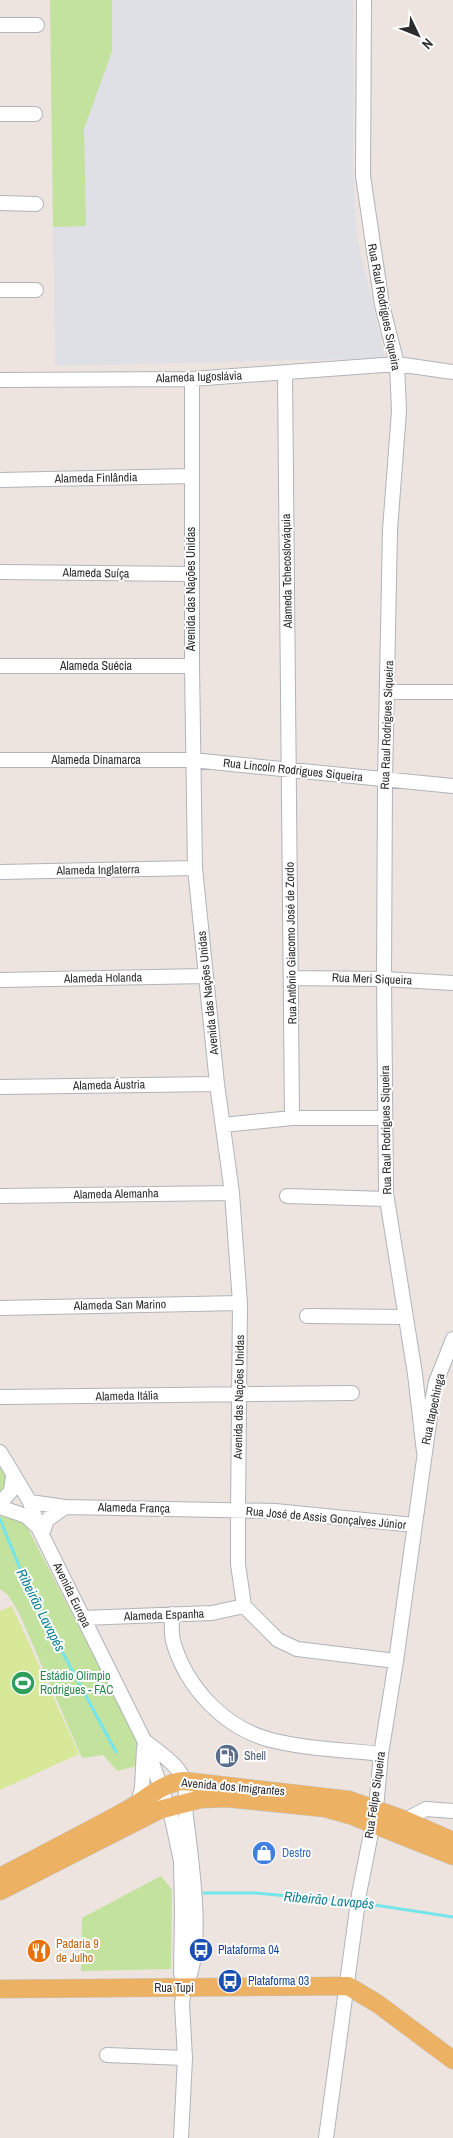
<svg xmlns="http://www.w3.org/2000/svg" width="453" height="2138" viewBox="0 0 453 2138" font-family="'Archivo Narrow',sans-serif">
<rect width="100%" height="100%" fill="#ede4df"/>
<path fill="#dfdfe6" d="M50 0H353V177L357 238 385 358 55 366Z"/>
<path fill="#c3e29d" d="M50 0H112V51L84 129 86 226 53 227Z
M0 1459 15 1490 0 1505Z
M7 1515 24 1521 137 1739V1766L117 1771 103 1755 82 1758 19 1613 8 1595 0 1589V1516Z
M161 1876 172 1890 171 1969 81 1971 82 1918Z"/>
<path fill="#d7e999" d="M12 1606 79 1754 0 1790V1611Z"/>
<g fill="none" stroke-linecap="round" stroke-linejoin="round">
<path stroke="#75e5ec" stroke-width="3" d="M0 1519 27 1586 116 1752
M204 1893H256L353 1902
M362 1903 453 1917"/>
<g stroke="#afb4bc" stroke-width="16">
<path id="minor" d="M364 0 363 176 382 305 397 364 399 411 390 530 385 780 384 979 386 1193 415 1374 424 1452
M0 25H37
M0 114H35
M0 203 36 204
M0 290H36
M285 374 292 1118
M192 379V666L195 868 217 1084 232 1193 240 1303 238 1511V1564L244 1606
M0 380 192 379 397 364 453 372
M0 480 191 476
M0 572 191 574
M0 666H192
M389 692H453
M0 760H192L453 786
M0 872 195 868
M292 978 384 979 453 983
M0 980 205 976
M0 1087 217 1084
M223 1125 292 1118H384
M0 1196 232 1193
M287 1196 387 1199
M0 1308 240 1303
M307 1316 405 1317
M0 1397 352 1393
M0 1452 30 1502 39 1529 144 1740 172 1819 181 1861 182 1912 181 1972 184 1988 182 2004 185 2058 181 2138
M30 1502 65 1507 275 1511 414 1525
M0 1503 11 1491 13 1476
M0 1507 26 1516 39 1528
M42 1534 47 1520 65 1507
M244 1606 278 1640 297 1649 396 1661
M172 1614C172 1623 171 1633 173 1641 186 1687 224 1728 271 1740 306 1749 345 1750 381 1754
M83 1618 212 1613 244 1606
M146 1742C157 1751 176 1763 182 1776 189 1790 184 1803 186 1817 191 1858 206 1953 184 1988
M138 1803 142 1788 144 1748
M405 1820 426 1809 453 1811
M107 2055 185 2058
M326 2138 359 1894 376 1808 381 1754 396 1661 432 1402 436 1382 453 1339"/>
</g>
<g stroke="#c4c4c4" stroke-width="19">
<path id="major" d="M0 1877C42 1855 85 1833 127 1810 147 1799 161 1783 184 1781L349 1800 405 1820 453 1841
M0 1891 159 1810 201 1799 226 1798 325 1808 350 1815 453 1856
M0 1989 348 1986 378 2004 453 2060"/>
</g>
<use href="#minor" stroke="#fff" stroke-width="14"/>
<use href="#major" stroke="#edb163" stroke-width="18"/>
</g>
<defs>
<g id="stadium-disc" transform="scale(1.25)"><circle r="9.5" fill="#2e9e5b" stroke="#fff"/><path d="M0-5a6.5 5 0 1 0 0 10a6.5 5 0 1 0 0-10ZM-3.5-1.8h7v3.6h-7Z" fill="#fff"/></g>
<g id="fuel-disc" transform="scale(1.25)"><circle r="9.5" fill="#5c6f8a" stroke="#fff"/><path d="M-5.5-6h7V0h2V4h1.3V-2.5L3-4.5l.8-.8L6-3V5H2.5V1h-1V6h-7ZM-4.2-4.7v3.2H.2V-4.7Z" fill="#fff"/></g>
<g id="shop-disc" transform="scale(1.25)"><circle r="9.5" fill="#3f7fe0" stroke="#fff"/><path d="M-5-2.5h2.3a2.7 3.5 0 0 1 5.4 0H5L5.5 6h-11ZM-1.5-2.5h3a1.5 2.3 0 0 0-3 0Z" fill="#fff"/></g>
<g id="bus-disc" transform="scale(1.25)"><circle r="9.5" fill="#1a4fb4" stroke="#fff"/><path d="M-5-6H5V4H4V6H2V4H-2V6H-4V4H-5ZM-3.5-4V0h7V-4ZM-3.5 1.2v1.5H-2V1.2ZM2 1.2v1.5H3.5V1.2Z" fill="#fff"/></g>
<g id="restaurant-disc" transform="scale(1.25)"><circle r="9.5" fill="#e8710a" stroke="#fff"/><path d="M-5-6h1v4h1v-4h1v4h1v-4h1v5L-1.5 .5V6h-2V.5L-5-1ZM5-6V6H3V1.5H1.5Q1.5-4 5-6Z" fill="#fff"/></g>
</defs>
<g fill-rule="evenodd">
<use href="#stadium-disc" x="23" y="1683"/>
<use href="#fuel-disc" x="227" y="1756"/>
<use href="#shop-disc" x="264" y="1853"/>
<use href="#bus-disc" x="201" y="1950"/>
<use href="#restaurant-disc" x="39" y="1951"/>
<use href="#bus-disc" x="230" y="1981"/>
</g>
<g text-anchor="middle" stroke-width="4" stroke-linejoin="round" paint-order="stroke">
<g font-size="12" fill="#2c2c2c" stroke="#fff">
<text transform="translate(384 307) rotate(79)" y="4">Rua Raul Rodrigues Siqueira</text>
<text transform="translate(199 377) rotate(-2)" y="4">Alameda Iugoslávia</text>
<text transform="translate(96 478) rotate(-1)" y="4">Alameda Finlândia</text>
<text transform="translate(287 571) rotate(-91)" y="4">Alameda Tchecoslováquia</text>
<text transform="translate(96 573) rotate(1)" y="4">Alameda Suíça</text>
<text transform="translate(191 589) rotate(-90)" y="4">Avenida das Nações Unidas</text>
<text x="96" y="670">Alameda Suécia</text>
<text transform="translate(387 725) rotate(-88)" y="4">Rua Raul Rodrigues Siqueira</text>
<text x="96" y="764">Alameda Dinamarca</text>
<text transform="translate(293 770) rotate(6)" y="4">Rua Lincoln Rodrigues Siqueira</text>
<text transform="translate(98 870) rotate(-1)" y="4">Alameda Inglaterra</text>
<text transform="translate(291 943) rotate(-91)" y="4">Rua Antônio Giacomo José de Zordo</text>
<text transform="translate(103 978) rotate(-1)" y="4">Alameda Holanda</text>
<text transform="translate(372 979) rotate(2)" y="4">Rua Meri Siqueira</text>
<text transform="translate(208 993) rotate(-96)" y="4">Avenida das Nações Unidas</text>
<text transform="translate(109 1085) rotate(-1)" y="4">Alameda Áustria</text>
<text transform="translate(386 1130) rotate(-91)" y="4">Rua Raul Rodrigues Siqueira</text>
<text transform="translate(116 1194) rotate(-1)" y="4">Alameda Alemanha</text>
<text transform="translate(120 1305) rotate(-1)" y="4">Alameda San Marino</text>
<text transform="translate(127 1396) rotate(-1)" y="4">Alameda Itália</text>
<text transform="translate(239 1397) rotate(-89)" y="4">Avenida das Nações Unidas</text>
<text transform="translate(433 1409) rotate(-78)" y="4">Rua Itapechinga</text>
<text transform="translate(134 1508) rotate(1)" y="4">Alameda França</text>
<text transform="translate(326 1518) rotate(5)" y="4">Rua José de Assis Gonçalves Júnior</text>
<text transform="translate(72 1595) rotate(64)" y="4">Avenida Europa</text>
<text transform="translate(164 1615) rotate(-2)" y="4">Alameda Espanha</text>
<text transform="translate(233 1787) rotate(5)" y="4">Avenida dos Imigrantes</text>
<text transform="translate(375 1795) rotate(-82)" y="4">Rua Felipe Siqueira</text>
<text x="174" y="1992">Rua Tupi</text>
</g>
<g font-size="12" fill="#27864d" stroke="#fff" text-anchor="start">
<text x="40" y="1680">Estádio Olímpio<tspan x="40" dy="14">Rodrigues - FAC</tspan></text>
</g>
<g font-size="12" fill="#4e5e75" stroke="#fff" text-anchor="start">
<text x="244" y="1760">Shell</text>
</g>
<g font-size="12" fill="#366cbe" stroke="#fff" text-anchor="start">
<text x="282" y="1857">Destro</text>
</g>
<g font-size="12" fill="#c56008" stroke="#fff" text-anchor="start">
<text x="56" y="1948">Padaria 9<tspan x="56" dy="14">de Julho</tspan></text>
</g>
<g font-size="12" fill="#164399" stroke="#fff" text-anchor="start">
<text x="218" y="1954">Plataforma 04</text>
<text x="248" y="1985">Plataforma 03</text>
</g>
<g font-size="14" font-style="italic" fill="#118294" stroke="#fff">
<text transform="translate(41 1610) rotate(63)" y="5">Ribeirão Lavapés</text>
<text transform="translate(329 1900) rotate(5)" y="5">Ribeirão Lavapés</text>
</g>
</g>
<g transform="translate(418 35) rotate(133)" stroke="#ffffff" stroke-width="4" paint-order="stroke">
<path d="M0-4L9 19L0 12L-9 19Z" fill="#2c2c2c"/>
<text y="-8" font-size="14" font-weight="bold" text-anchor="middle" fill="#2c2c2c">N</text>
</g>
</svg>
